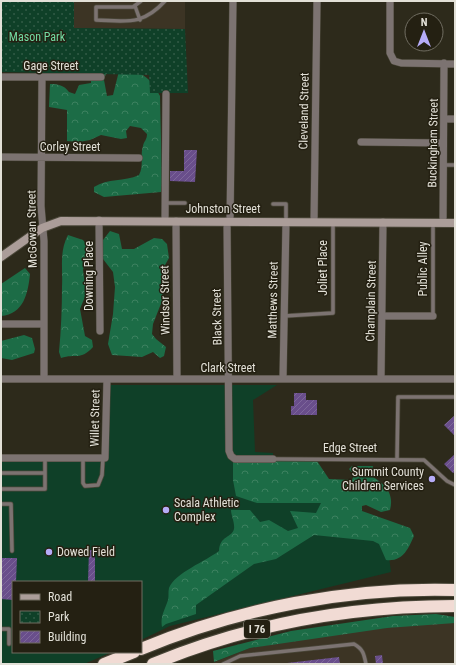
<svg xmlns="http://www.w3.org/2000/svg" width="456" height="665" viewBox="0 0 456 665" font-family="'Roboto Condensed',sans-serif">
<defs>
<pattern id="forest-crowns" width="20" height="18" patternUnits="userSpaceOnUse"><rect width="20" height="18" fill="#1c6c46"/><path d="M2 6a3 3 0 1 1 6 0M12 15a3 3 0 1 1 6 0" fill="none" stroke="#3d8160"/></pattern>
<pattern id="park-dots" width="8" height="8" patternUnits="userSpaceOnUse"><rect width="8" height="8" fill="#0f4028"/><path d="M2 2h.1M6 6h.1" fill="none" stroke="#325b46" stroke-width="1.8" stroke-linecap="round"/></pattern>
<pattern id="building-hatch" width="6" height="6" patternUnits="userSpaceOnUse"><rect width="6" height="6" fill="#694e8b"/><path d="M-1 1l2-2M0 6l6-6M5 7l2-2" fill="none" stroke="#7e679b"/></pattern>
</defs>
<rect width="100%" height="100%" fill="#2d2a1b"/>
<path fill="#3c3424" d="M74 1H185V29L74 28Z
M443 621 455 623V664H210L250 648 336 634Z"/>
<path fill="#0f4028" d="M110 385H277L253 400 255 452 273 453 274 494H332L386 534 391 572 170 626 141 640V582H13V652H112L84 664H1V454L107 455Z"/>
<path fill="url(#forest-crowns)" d="M91 66 107 70 104 80 107 96 113 95 120 67C142 73 149 75 160 96L162 183 161 192 104 197 94 192V187C108 178 124 182 139 175 144 166 140 155 143 146 144 141 147 140 147 134L141 128 130 126 126 131 127 138 121 139 101 135 90 140 79 142 67 141V110L49 107 50 84C58 84 64 85 69 92L75 94 79 85 91 83Z
M110 231 119 234 122 249H134L154 238 162 239 167 244 169 258 165 265 162 301 153 324 152 334 156 339 166 347 164 356 160 358 153 352 142 357 112 355 108 344 113 314 115 287 113 272 103 259V240Z
M68 235 83 240 89 248 83 270 86 294 80 309 85 336 92 340 93 347C80 361 76 353 61 358L59 352C61 331 62 308 62 287 63 268 59 252 68 235Z
M25 268 30 274C28 293 24 314 1 316V284Z
M24 335 32 338 35 349 34 353 12 360 1 358V341Z
M237 461H317L329 479 352 480 354 475 349 469 352 466H373L372 470 368 474C382 482 395 491 390 510L381 512 366 505 362 506V511L410 528 414 536C408 549 403 562 386 560L379 544 373 541 314 535 276 559 254 564 196 605V614L166 624 162 627C160 616 165 610 168 600 169 596 168 592 169 588 175 573 206 561 219 551 220 535 232 538 234 529 235 523 231 515 231 510H250L260 522 269 520 288 531 298 528 290 511 316 513 321 503H257L236 496 233 480V462Z
M436 614 455 617V623L387 628 250 648 214 662 213 651 291 631 393 616Z"/>
<path fill="url(#park-dots)" d="M1 1H74V28L185 29 188 93H150L149 75 1 72Z"/>
<path fill="url(#building-hatch)" d="M184 150H197L195 182 170 181V171H184Z
M294 393H306V400H317V415H291V406H294Z
M454 416 455 417V436L444 425Z
M455 454V472L453 473 444 464Z
M89 550H95V582H88Z
M1 558H17L16 582H13V600L1 599Z
M382 655 383 664H376L375 656Z
M339 657 340 664H287V663Z"/>
<g fill="none" stroke-linecap="round" stroke-linejoin="round">
<g stroke="#4a4739" stroke-width="5">
<path id="lane" d="M141 1 133 7H96V20C127 21 142 26 165 1
M135 6 140 20
M443 165H455
M165 203H185
M273 204H286V222
M433 315V224
M284 316 333 313V223
M83 458V483L85 486 98 485 102 475 103 458
M273 459 424 460 447 481 455 485
M397 460 398 397H455
M1 473H45
M1 489H45V458
M1 504H11L12 551
M1 629H9V644
M223 664 240 656 354 644C363 649 364 654 366 664"/>
</g>
<g stroke="#4a4739" stroke-width="8">
<path id="street" d="M390 1V53L394 61 401 63 455 64
M1 77H101
M42 77 41 206 44 241V379
M444 119H455
M361 142 443 143
M1 157 139 158
M99 220 100 331
M165 221 166 94
M176 221 177 378
M227 221 229 451 231 456 235 459H273
M230 221 233 1
M314 222 317 1
M443 223 444 63
M382 316H433
M1 324H44
M283 378 286 222
M1 379H455
M381 379 383 222
M1 458H105L107 379"/>
</g>
<g stroke="#4a4739" stroke-width="10">
<path id="secondary" d="M1 257 42 228 61 221 455 223"/>
</g>
<g stroke="#4a4739" stroke-width="14">
<path id="highway" d="M141 649C240 608 348 587 455 590
M104 664 134 652
M153 664C249 624 351 606 455 606"/>
</g>
<use href="#lane" stroke="#7c7371" stroke-width="3.5"/>
<use href="#street" stroke="#7c7371" stroke-width="7"/>
<use href="#secondary" stroke="#ab9d99" stroke-width="8"/>
<use href="#highway" stroke="#f1dbd4" stroke-width="12"/>
</g>
<g fill="#b6acf8" stroke="#242012" stroke-width="1.5">
<circle cx="432" cy="479" r="4"/>
<circle cx="166" cy="510" r="4"/>
<circle cx="49" cy="552" r="4"/>
</g>
<g text-anchor="middle" stroke-width="3" stroke-linejoin="round" paint-order="stroke">
<rect fill="#242012" stroke="#a9a69c" stroke-width="1" x="244" y="620" width="26" height="18" rx="3"/>
<g font-size="11" font-weight="bold" fill="#e2e0d7">
<text x="257" y="633">I 76</text>
</g>
<g font-size="12" fill="#72dba2" stroke="#242012">
<text x="37" y="41">Mason Park</text>
</g>
<g font-size="12" fill="#e2e0d7" stroke="#242012">
<text x="51" y="70">Gage Street</text>
<text transform="translate(304 111) rotate(-89)" y="4">Cleveland Street</text>
<text transform="translate(433 143) rotate(-89)" y="4">Buckingham Street</text>
<text x="70" y="151">Corley Street</text>
<text x="223" y="213">Johnston Street</text>
<text transform="translate(32 229) rotate(-91)" y="4">McGowan Street</text>
<text transform="translate(323 268) rotate(-90)" y="4">Joliet Place</text>
<text transform="translate(423 269) rotate(-90)" y="4">Public Alley</text>
<text transform="translate(89 276) rotate(-90)" y="4">Downing Place</text>
<text transform="translate(165 300) rotate(-91)" y="4">Windsor Street</text>
<text transform="translate(273 300) rotate(-89)" y="4">Matthews Street</text>
<text transform="translate(371 301) rotate(-89)" y="4">Champlain Street</text>
<text transform="translate(217 317) rotate(-91)" y="4">Black Street</text>
<text x="228" y="372">Clark Street</text>
<text transform="translate(95 418) rotate(-89)" y="4">Willet Street</text>
<text x="350" y="452">Edge Street</text>
</g>
<g font-size="12" fill="#e2e0d7" stroke="#242012" text-anchor="start">
<text x="424" y="476" text-anchor="end">Summit County<tspan x="424" dy="14">Children Services</tspan></text>
<text x="174" y="507">Scala Athletic<tspan x="174" dy="14">Complex</tspan></text>
<text x="57" y="556">Dowed Field</text>
</g>
</g>
<rect width="456" height="665" fill="none" stroke="#e2e0d7" stroke-width="4"/>
<rect x="12" y="581" width="130" height="72" fill="#242012" stroke="#706d61"/>
<rect x="20" y="594" width="20" height="6" fill="#ab9d99" stroke="#706d61"/>
<text x="48" y="601" font-size="12" fill="#e2e0d7">Road</text>
<rect x="20" y="611" width="20" height="12" fill="url(#park-dots)" stroke="#706d61"/>
<text x="48" y="621" font-size="12" fill="#e2e0d7">Park</text>
<rect x="20" y="631" width="20" height="12" fill="url(#building-hatch)" stroke="#706d61"/>
<text x="48" y="641" font-size="12" fill="#e2e0d7">Building</text>
<g transform="translate(424 32)"><circle r="19" fill="#242012" stroke="#706d61"/>
<path d="M0-3L7 15L0 10L-7 15Z" fill="#b6acf8"/>
<text y="-6" font-size="11" font-weight="bold" text-anchor="middle" fill="#e2e0d7">N</text>
</g>
</svg>
